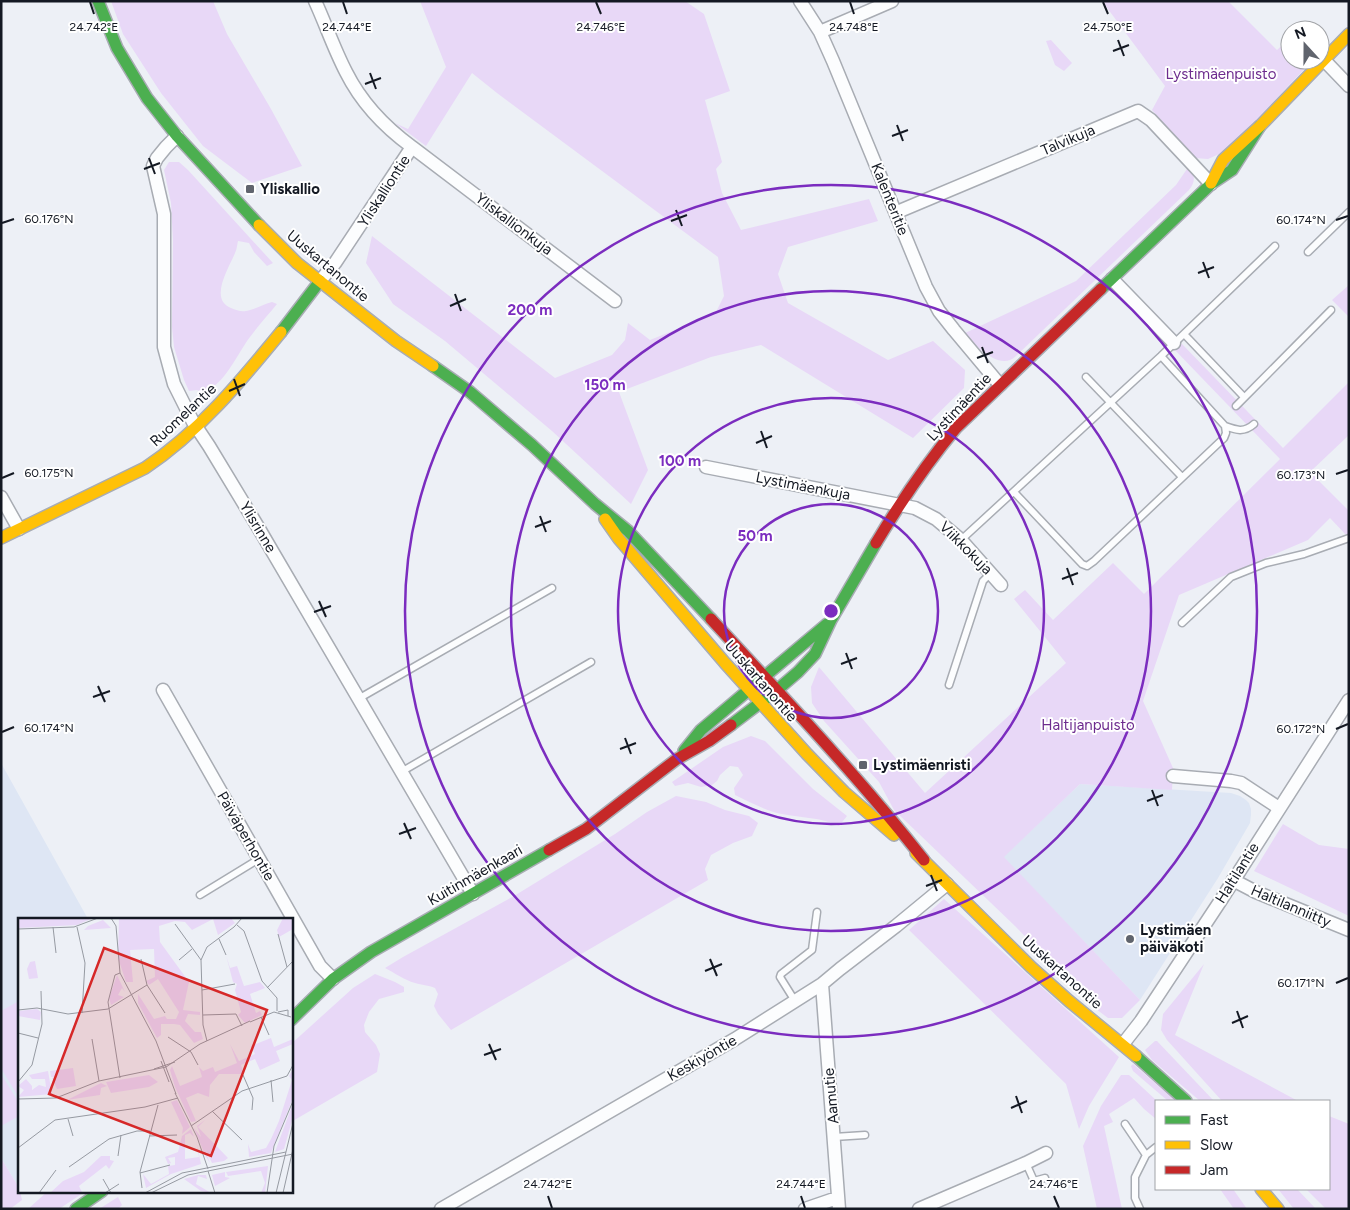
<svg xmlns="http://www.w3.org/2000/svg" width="1350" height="1210" viewBox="0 0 1350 1210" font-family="Figtree,sans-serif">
<rect width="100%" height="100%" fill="#edf0f6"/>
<path fill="#dee6f4" d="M1 763 88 919H19L18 1186 1 1158Z
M1080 784 1231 793 1240 796 1246 800 1249 803 1251 809V815L1250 823 1218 878 1140 1000 1003 857Z"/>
<path fill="#e8d8f7" d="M111 1H213L227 34 271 109 302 166 252 183 203 146 161 93 123 34Z
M420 1H685L704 14 730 91 705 100 722 162 716 169 722 193 741 230 869 199 878 221 788 247 778 274 788 303 888 360 933 341 965 370 964 388 913 438 761 345 711 357 619 392 648 470 631 504 552 431 445 341 393 304 366 263 372 236 555 378 612 355 625 340 628 323 650 340 715 314 724 296 718 257 497 93 472 73 426 146 395 123 408 129 446 67Z
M1102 1H1228L1277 50 1290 38V60H1313L1228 150 1208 159 1195 158 1152 110 1165 86Z
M1051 40 1072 63 1064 71 1055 65 1046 41Z
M169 162H179L188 170 273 263 267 266 254 252 249 243 238 241C237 245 237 249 235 253 230 266 208 299 231 308 236 310 241 312 246 311 254 310 264 304 272 302L277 304C268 315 258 326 250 337 237 354 224 387 202 392L197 390 189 391 184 380 174 347 172 327 173 241 171 203 164 170Z
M1189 166C1195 175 1196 181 1189 190L1016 356C1014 358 1012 359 1010 360 994 366 974 343 963 334L1076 281 1176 185Z
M1349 285V317L1332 300Z
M1182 344 1283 448 1349 382V435L1310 472 1349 511V534L1347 536 1330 518 1308 540 1179 595 1143 701 1173 768 1172 790 1080 784 1004 857 1140 1000 1122 1018H1108L1092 1006 1015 926 894 810 879 782 824 721 812 703 811 687 819 667 925 793 1066 663 1014 599 1025 590 1053 620 1113 563 1144 594 1280 459 1173 348Z
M751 736 765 741 813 789 847 816 839 826C821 817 801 818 782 814 766 811 750 802 735 795L734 788 743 775 738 767 730 766 720 775 717 781 712 785 701 787 688 783 675 786 672 782 723 747Z
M676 796 706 802 725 810 749 816 758 823 752 836 733 843 711 855 705 869 708 880 451 1030 438 1014 434 1006 438 994 435 988C428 985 422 985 415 983 404 980 395 973 385 968L403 957 514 896 615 834 647 812Z
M1283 824 1319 845 1349 849V916L1254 871Z
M944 899 1119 1057 1089 1106 1079 1129 1066 1084 909 930Z
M1204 964 1175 1035 1298 1101H1222L1167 1040 1161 1030 1163 1014Z
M375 974 395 982 404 987V992L379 999 369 1012 364 1025 365 1032 376 1045 380 1054 377 1072 291 1122V1044L353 988Z
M19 1001V1098L1 1068V1011Z
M1155 1041H1157L1214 1101H1200L1152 1060 1145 1050Z
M1133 1064 1176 1101H1168L1133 1071 1131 1066Z
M1 1074 19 1103V1116L1 1126Z
M1121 1075H1129L1157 1101 1156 1119 1144 1109 1134 1098 1109 1114 1113 1122 1104 1126 1122 1209H1097L1083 1146 1101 1106Z
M1329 1116 1349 1124V1209H1326L1306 1189H1329Z
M1 1158 18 1186 19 1191H20L22 1200 10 1209H1Z
M1220 1189H1233L1247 1209H1234Z
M1278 1189H1297L1316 1209H1294Z
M48 1191H86L59 1209H28Z
M118 1197 122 1205 118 1209H99Z"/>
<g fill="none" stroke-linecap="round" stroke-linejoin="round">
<g stroke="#a8acb3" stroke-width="9">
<path id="lane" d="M1308 252 1349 212
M1184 334 1244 397
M1161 356 1225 426C1236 430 1244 433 1254 424
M1086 377 1182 477
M1236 406 1331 310
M1014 492 1082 564 1087 566 1094 561 1224 438 1226 433 1225 426
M961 540 1161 356 1275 246
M1182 623 1231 577 1266 563 1304 554 1349 538
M949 685 983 581 991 573
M358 699 552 588
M401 772 591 662
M200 895 259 859
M795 1001 780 977 781 974 812 950 817 912
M1125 1124 1146 1155 1156 1147
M834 1137 865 1135
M1026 1163 1034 1181 1045 1178
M1140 1209 1135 1198V1177L1146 1155"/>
</g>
<g stroke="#a8acb3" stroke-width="15">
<path id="street" d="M315 1C326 25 334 49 346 72 361 102 386 128 412 147L335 263 320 281
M800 1 820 32 833 61 926 287 939 311 954 330 1000 385
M820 32 892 1
M1324 60 1349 86
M177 136 166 147 157 158 153 166 164 214V347L174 384 193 422 209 446 258 527 473 894
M412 147 615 301
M902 210 1138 111 1151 120 1211 184
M1112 279 1174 343
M706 467 915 508 936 519 961 540 1001 585
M1 497 19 529
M163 690 320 966 333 979
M1173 776 1231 781 1241 783 1279 808
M1233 880 1256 892 1349 930
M822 984 839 1209
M1123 1044 1141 1021 1221 900 1349 700
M441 1209 735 1039 822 984 840 969 896 926 947 884
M805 1209 837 1198
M919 1209 1026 1163 1046 1153"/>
</g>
<g stroke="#a8acb3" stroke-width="14">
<path id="fast" d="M98 1 117 48 147 98 177 136 259 225
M1101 289 1211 184 1232 170 1260 126
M281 332 320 281
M433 366 470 392 532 445 595 504 628 531 711 619
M731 725 777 690 798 672 815 654 831 620 876 543
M684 751 701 730 827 624
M291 1020 333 979 371 952 549 850
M1136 1056 1186 1101
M76 1209 102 1191"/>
</g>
<g stroke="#a8acb3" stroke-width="14">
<path id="slow" d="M1211 183 1223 160 1260 126 1349 34
M259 225 297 263 396 341 433 366
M605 519 619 539 725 663 807 754 844 792 894 835
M1 538 145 468C199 432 240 382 281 332
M916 853 1031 967 1069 1001 1136 1056
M1261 1189 1278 1209"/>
</g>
<g stroke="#a8acb3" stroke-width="14">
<path id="jam" d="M876 543C900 503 926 464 956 428L1101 289
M711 619C784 698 858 776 924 860
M549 850 586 829 677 759 709 741 731 725"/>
</g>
<use href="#lane" stroke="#fcfdfe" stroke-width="6"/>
<use href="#street" stroke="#fcfdfe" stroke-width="12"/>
<use href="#fast" stroke="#4caf50" stroke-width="11"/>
<use href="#slow" stroke="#ffc107" stroke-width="11"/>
<use href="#jam" stroke="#c62828" stroke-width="11"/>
</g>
<path fill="none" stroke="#141923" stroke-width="2" d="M90 2 94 14M343 2 347 14M596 2 601 14M850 2 854 14M1103 2 1108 14M1118 40 1124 56M1113 51 1129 45M370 73 376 89M365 84 381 78M897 125 903 141M892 136 908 130M149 158 155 174M144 169 160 163M676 210 682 226M1336 220 1348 216M671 221 687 215M2 223 14 219M1203 262 1209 278M1198 273 1214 267M455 294 461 311M450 306 466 299M982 347 988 363M977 358 993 352M234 379 240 396M229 391 245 384M761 431 767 448M756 443 772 436M1336 474 1348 470M2 478 14 473M540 516 546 532M535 527 551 521M1067 568 1073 585M1062 579 1078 573M319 601 326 617M314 612 331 606M846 653 852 669M841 664 857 658M98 686 105 702M93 697 110 691M1336 729 1348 724M2 732 14 727M625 738 631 754M620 749 636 743M1152 790 1158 806M1147 801 1163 795M404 823 411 839M399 834 416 828M931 875 937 891M926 886 942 880M710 959 717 976M705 971 722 964M1336 983 1348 978M1237 1011 1243 1028M1232 1023 1248 1016M489 1044 496 1060M484 1055 501 1049M1016 1096 1022 1113M1011 1108 1027 1101M548 1196 552 1208M801 1196 805 1208M1054 1196 1059 1208"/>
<g fill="none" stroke="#7b2cbf" stroke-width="2.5">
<circle cx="831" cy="611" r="107"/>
<circle cx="831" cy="611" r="213"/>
<circle cx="831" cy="611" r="320"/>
<circle cx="831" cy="611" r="426"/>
</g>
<g fill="#60646d" stroke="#fff" stroke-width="2">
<rect x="245" y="184" width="10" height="10" rx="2.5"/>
<rect x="858" y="760" width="10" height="10" rx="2.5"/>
<circle cx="1130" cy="939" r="5"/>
</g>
<g text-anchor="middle" stroke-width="4" stroke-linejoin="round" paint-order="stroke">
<g font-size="15" fill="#6d2c8e" stroke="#fff">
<text x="1221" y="79">Lystimäenpuisto</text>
<text x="1088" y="730">Haltijanpuisto</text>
</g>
<g font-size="15" fill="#141923" stroke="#fff">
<text transform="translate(1068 140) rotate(-23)" y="5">Talvikuja</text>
<text transform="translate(384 191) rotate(-57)" y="5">Yliskalliontie</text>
<text transform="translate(890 199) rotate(68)" y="5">Kalenteritie</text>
<text transform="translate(514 224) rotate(37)" y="5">Yliskallionkuja</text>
<text transform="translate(328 266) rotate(40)" y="5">Uuskartanontie</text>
<text transform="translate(959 407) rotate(-47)" y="5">Lystimäentie</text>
<text transform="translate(183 415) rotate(-43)" y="5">Ruomelantie</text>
<text transform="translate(803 486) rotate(11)" y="5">Lystimäenkuja</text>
<text transform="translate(258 527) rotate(59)" y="5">Ylisrinne</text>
<text transform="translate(966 548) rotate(45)" y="5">Viikkokuja</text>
<text transform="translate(761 681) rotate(49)" y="5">Uuskartanontie</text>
<text transform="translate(246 836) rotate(60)" y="5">Päiväperhontie</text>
<text transform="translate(1237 873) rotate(-58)" y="5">Haltilantie</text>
<text transform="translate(475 875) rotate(-30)" y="5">Kuitinmäenkaari</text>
<text transform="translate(1291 906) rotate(23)" y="5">Haltilanniitty</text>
<text transform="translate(1062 972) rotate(42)" y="5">Uuskartanontie</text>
<text transform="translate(702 1058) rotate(-30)" y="5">Keskiyöntie</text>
<text transform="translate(831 1096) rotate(-95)" y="5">Aamutie</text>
</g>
<g font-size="15" font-weight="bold" fill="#141923" stroke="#fff" text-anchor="start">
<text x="260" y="194">Yliskallio</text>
<text x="873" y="770">Lystimäenristi</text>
<text x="1140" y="935">Lystimäen<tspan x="1140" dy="17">päiväkoti</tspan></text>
</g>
</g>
<g transform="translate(18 918)">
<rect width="275" height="275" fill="#edf0f6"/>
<path d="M0 0H75L59 7 0 10ZM101 0H213L217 5 200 17 195 1 174 12 167 4 157 3 141 8 142 24 171 64 165 92 182 94V97L170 96 167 103 177 114H183L185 121 176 125 162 107 156 106H143V117L139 120 120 85V76L136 101 147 98 149 101H158L161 94 140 61 131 67 128 63 137 59 136 31 112 32 115 64H108L100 40ZM265 0H275V11L261 19 259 12ZM85 2 93 10 66 12 70 8ZM208 37 212 50 219 48 226 68 242 64 247 70 232 76 238 95 242 93 244 97 227 105 220 97 223 94 217 72 219 66 215 64ZM17 43 20 60 11 61 9 51 12 44ZM99 57 107 74 104 70 100 77 106 79 93 87 91 80ZM19 91 23 94 22 102 0 98V93ZM253 120 256 129 275 121V126L258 133 262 143 242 152 237 141 223 147 226 156H201L192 167 191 179 180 175 168 180 178 203 173 204 157 169 152 152 154 148 162 168 184 159 181 149 185 153 195 149 197 154 219 145 212 126 221 143 237 136 233 128ZM55 150 58 168 39 171 34 160 37 159H33L32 153ZM275 151V180L253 235 231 239 230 226 233 234 248 230 253 221 261 203 274 162 271 158ZM30 153 34 176 0 179 6 172 0 168 8 161 14 168V172L21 167 28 169 27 161H14L11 157ZM131 157 140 164 131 169 93 175 88 164ZM83 165 89 168 83 170 82 177 49 182ZM159 182 172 209 164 216 165 210 153 184ZM275 185V199L266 231 257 234ZM187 202 180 209 210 240 206 243 194 245 187 231 192 245 187 237 176 210 183 219 179 208ZM173 211 176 219 172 215 167 217V241L181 239 178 222 183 246 153 256 128 270 125 256 133 266 151 256 150 248 157 247V239L150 240 153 245 150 246 147 239 160 234 164 218ZM83 238H92V242L96 243 91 251 88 247 61 268 64 274 32 275 45 263 66 254ZM250 248 247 275H243L247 265 243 253 210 258 208 254ZM207 254V259L212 260 197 268 194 257ZM180 257H188L189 261 180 258 178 266 193 275 183 273 166 261Z" fill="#e8d8f7"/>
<path fill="none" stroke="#969aa2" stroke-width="1" d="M93 0 98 8 102 55 138 123 158 176M157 6 183 42M219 7 226 13 244 63 259 80V93M35 9 38 35M59 9 67 45 64 95M0 11 56 9 80 0M260 16 269 49M201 21 208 37M161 42 174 31M102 55 97 57 90 84 102 160M129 67 147 95M249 70 275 43M184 72 217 66M0 92 19 90 50 96 90 91 129 67 123 41M260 94 270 92V98M185 97 218 96 224 108M243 99 251 117M232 104 256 94 273 99M0 115 20 120M150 119 173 134 180 147M74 121 81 163M189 123 185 107 183 42 189 29 216 9 224 0M143 143 151 164M136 151 157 144M225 157 235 180 234 192M253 162 255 184M0 164 14 147 24 106 23 73M157 175 179 219 190 251M0 181 38 180 81 163 148 149 182 126 232 103M194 193 224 222M50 201 55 218M173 208 224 173 269 158 275 147M131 218 159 217M0 230 37 202 127 189 160 180M100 238 103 217M51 249 91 221 119 213H132M190 253 197 275M122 255 152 247M85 261 93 275M124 270 122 254 140 187M21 275 38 252M87 275 101 266M127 275 164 255 268 234M133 275 170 257 275 236M249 275 256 228 275 183M258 275 275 205M265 275 275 231"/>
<path fill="#d62828" fill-opacity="0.15" stroke="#d62828" stroke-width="2.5" d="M86 30 249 92 193 238 31 176Z"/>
<rect width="275" height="275" fill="none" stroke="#141923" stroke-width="2.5"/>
</g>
<g font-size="12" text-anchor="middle" fill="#141923" stroke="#fff" stroke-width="4" stroke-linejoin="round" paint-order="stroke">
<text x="94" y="31">24.742°E</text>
<text x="347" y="31">24.744°E</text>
<text x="601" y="31">24.746°E</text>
<text x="854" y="31">24.748°E</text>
<text x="1108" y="31">24.750°E</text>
<text x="49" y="223">60.176°N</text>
<text x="1301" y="224">60.174°N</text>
<text x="49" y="477">60.175°N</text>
<text x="1301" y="479">60.173°N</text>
<text x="49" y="732">60.174°N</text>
<text x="1301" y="733">60.172°N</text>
<text x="1301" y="987">60.171°N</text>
<text x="548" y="1188">24.742°E</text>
<text x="801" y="1188">24.744°E</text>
<text x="1054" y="1188">24.746°E</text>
</g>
<circle cx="831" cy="611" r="8" fill="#7b2cbf" stroke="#fff" stroke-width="2.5"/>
<g font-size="15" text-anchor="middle" font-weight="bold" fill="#7b2cbf" stroke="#fff" stroke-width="4" stroke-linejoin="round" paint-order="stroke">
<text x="530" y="315">200 m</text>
<text x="605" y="390">150 m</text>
<text x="680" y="466">100 m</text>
<text x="755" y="541">50 m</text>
</g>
<rect width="1350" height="1210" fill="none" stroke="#141923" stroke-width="5"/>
<rect x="1155" y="1100" width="175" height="90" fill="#ffffff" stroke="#a1a3a7"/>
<rect x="1165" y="1116" width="25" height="8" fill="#4caf50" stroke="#a1a3a7"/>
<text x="1200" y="1125" font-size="15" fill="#141923">Fast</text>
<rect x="1165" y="1141" width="25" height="8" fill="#ffc107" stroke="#a1a3a7"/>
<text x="1200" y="1150" font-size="15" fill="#141923">Slow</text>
<rect x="1165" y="1166" width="25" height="8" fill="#c62828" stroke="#a1a3a7"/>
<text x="1200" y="1175" font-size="15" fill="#141923">Jam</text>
<g transform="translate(1305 45) rotate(339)"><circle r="24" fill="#ffffff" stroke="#a1a3a7"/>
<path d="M0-4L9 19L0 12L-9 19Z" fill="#60646d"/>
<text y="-8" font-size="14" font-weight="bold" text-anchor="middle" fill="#141923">N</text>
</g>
</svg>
